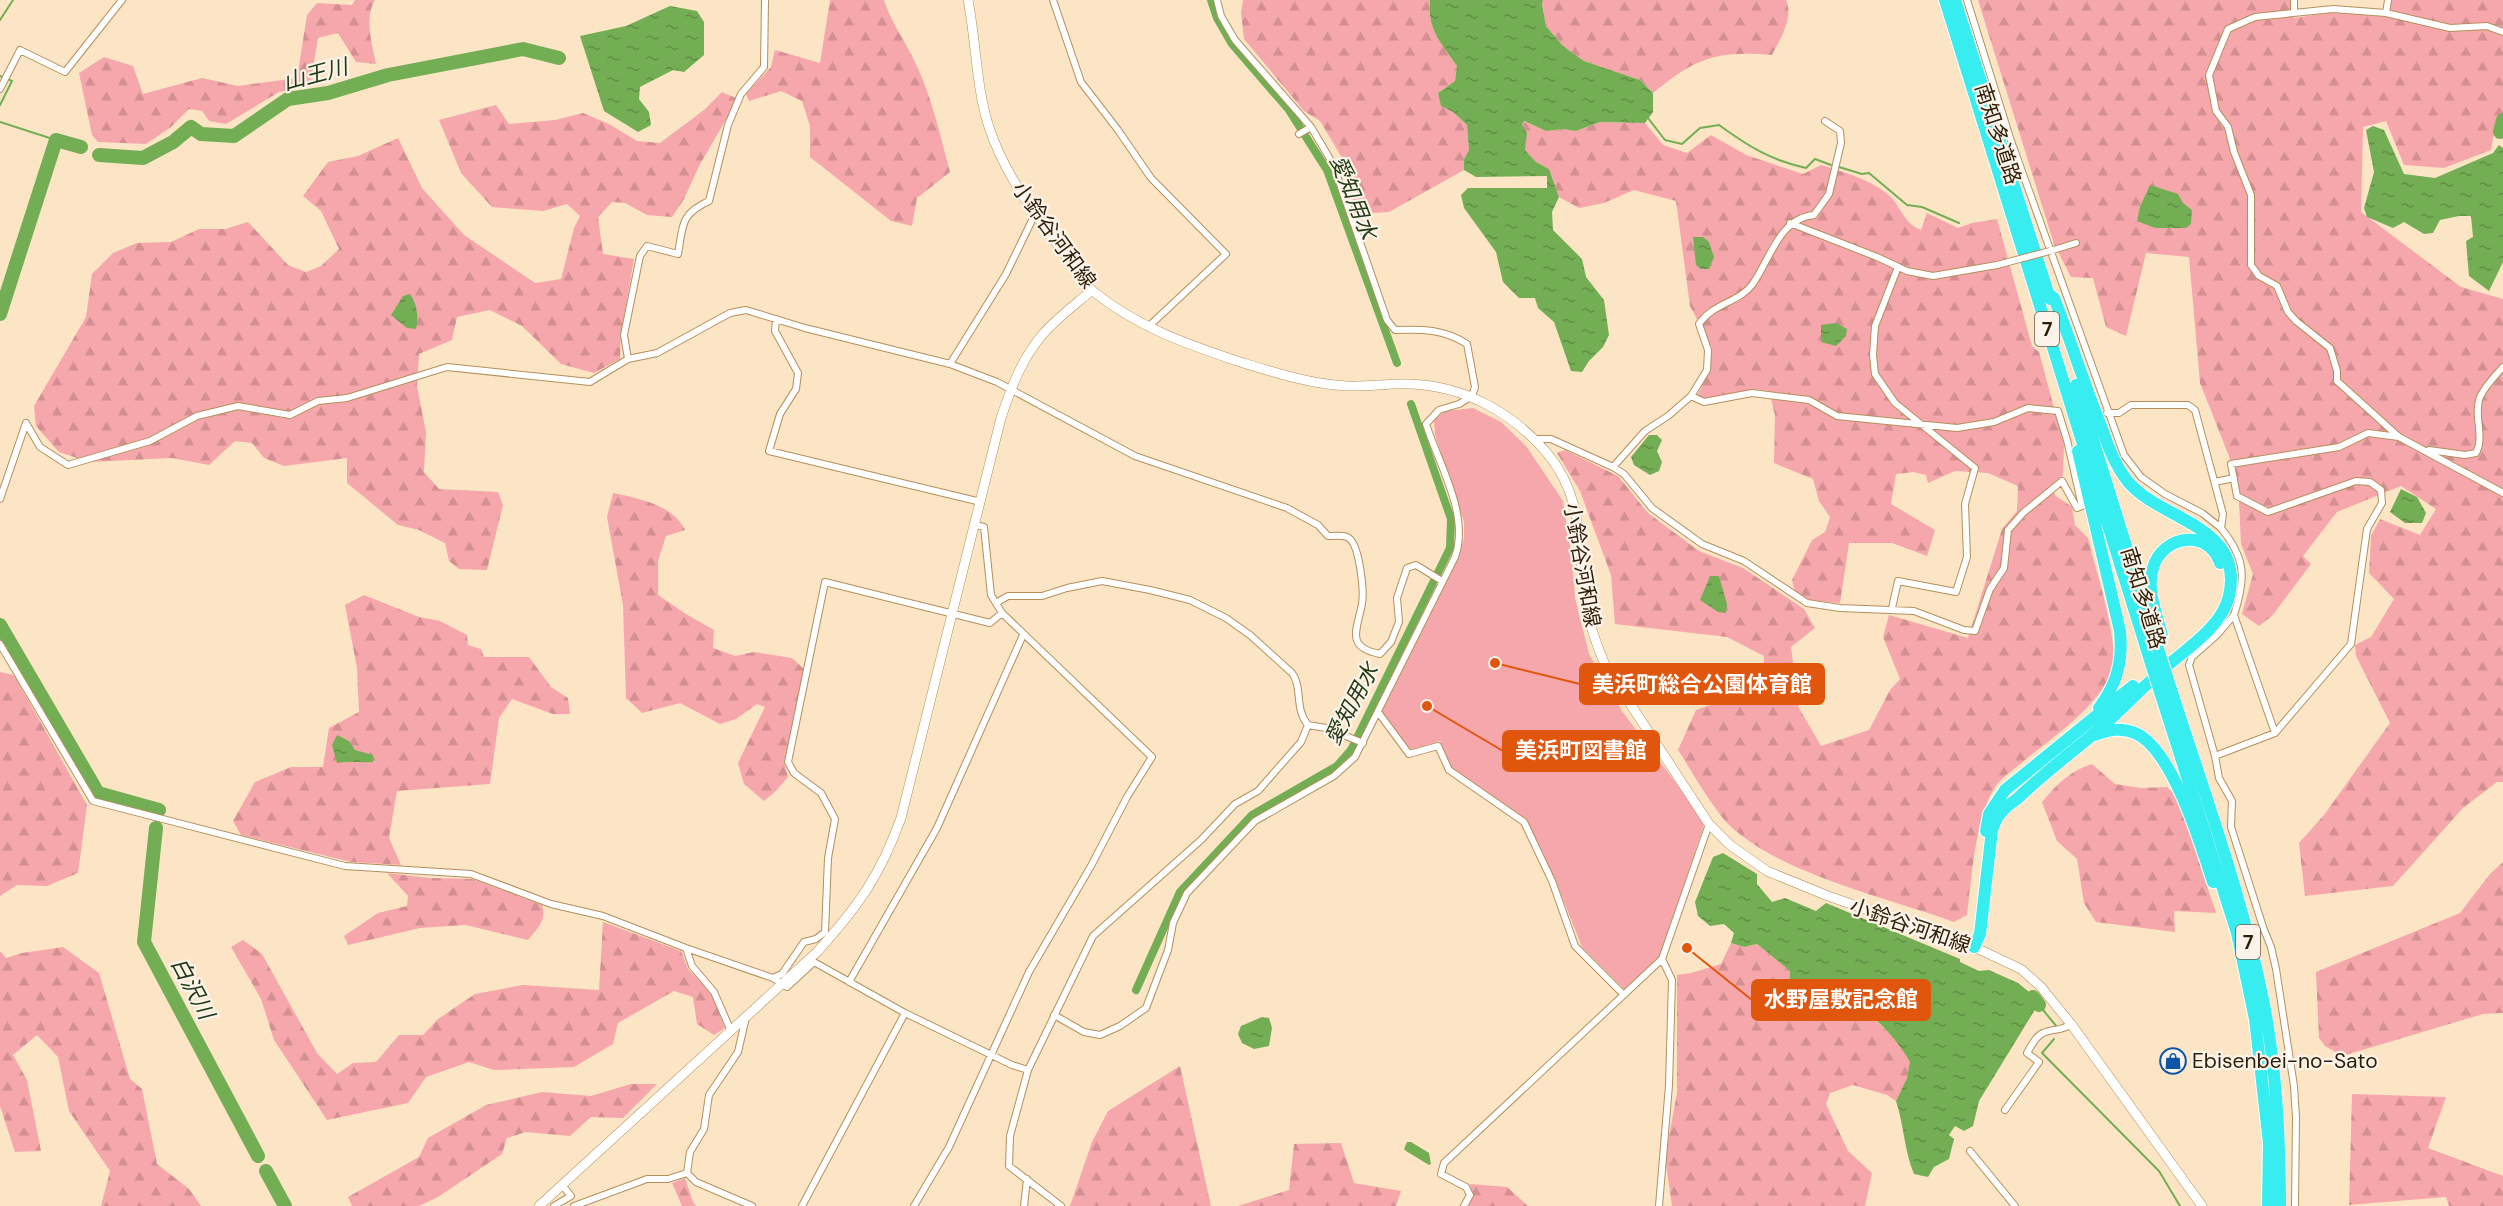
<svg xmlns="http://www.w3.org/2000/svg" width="2503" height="1206" viewBox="0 0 2503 1206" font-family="'DM Sans','Noto Sans JP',sans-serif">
<defs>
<pattern id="forest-firs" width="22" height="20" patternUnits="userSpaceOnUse" patternTransform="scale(1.5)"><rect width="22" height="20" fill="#f6a7ab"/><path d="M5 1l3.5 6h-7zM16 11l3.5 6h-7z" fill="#d38f92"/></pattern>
<pattern id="water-ripples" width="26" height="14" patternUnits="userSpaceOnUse" patternTransform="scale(1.5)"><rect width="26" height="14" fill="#73ae54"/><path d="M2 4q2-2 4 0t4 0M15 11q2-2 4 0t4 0" fill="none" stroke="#5f8d44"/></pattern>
</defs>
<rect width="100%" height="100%" fill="#fce5c5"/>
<path fill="#f6a7ab" d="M1473 408 1501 422 1526 446 1563 501 1572 558 1575 598 1589 654 1622 711 1705 822 1660 956 1625 990 1582 947 1554 877 1526 819 1451 767 1440 741 1410 750 1382 711 1458 559 1464 538V522L1435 435 1434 420 1445 411Z"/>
<path fill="url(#forest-firs)" d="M355 0H375C364 18 372 44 376 64L356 62 338 33 318 38 310 86 279 92 226 124 209 121 202 111 189 109 171 127 146 144 98 142 92 135 79 73 104 57 133 66 143 94 202 78 238 86 297 78 307 15 317 3 352 5Z
M830 0H884C891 22 905 41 915 62 932 97 940 135 950 172L917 198 912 226 891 221 810 157V126L802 101 781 91 749 101 746 94 771 67 775 50 820 63Z
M1243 0H1430C1427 29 1441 43 1457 66L1455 81 1438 93 1442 106 1453 112 1467 125 1469 150 1464 159V170L1389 212 1356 214 1344 161 1320 121 1304 111 1244 39 1241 13Z
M1543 0H1786C1794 18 1780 39 1772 55 1717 50 1695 58 1653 93L1640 80 1584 61 1563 46 1546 26 1542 3Z
M1978 0H2292L2294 18 2334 12 2388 17 2391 0H2503V114L2497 116 2491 150 2444 168 2404 165 2386 121 2363 127 2361 212 2461 287 2503 299V782H2497L2463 808 2393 886 2305 896 2299 843 2324 815 2390 723 2356 656 2355 645 2371 637 2394 599 2369 573 2371 536 2380 519 2420 535 2436 509 2401 486 2337 512 2303 556 2311 564 2272 616 2259 626 2242 614 2253 574 2241 544 2238 479 2200 383 2189 257 2146 253 2126 336 2106 327 2093 278 2071 277 2054 244Z
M722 92 738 99 699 166 684 199 672 217 647 215 625 203 612 202 598 217 603 254 634 259 621 334 620 359 594 373 561 364 522 326 490 310 457 317 452 340 419 354 417 386 426 432 424 472 439 489 498 492 503 505 487 570 459 569 449 561 445 543 419 530 398 525 347 483V458L284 466 264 458 252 443 235 441 209 465 172 458 89 462 59 452 36 426 34 406 86 317 92 274 113 253 137 243 171 242 199 229H225L248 222 288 265 306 272 321 266 339 249 321 211 303 196 328 162 358 156 398 138 422 188 464 235 535 283 561 279 574 228 580 216 567 204 543 211 492 207 461 173 439 120 496 105 509 124 555 120 583 113 609 124 637 141 660 143 704 110Z
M1523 121 1546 131 1563 129 1576 131 1600 122 1645 123 1663 145 1687 153 1711 135 1746 155 1803 174 1821 165C1843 172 1867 178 1886 193 1901 204 1902 223 1921 230L1927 213 1958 228 1972 223 1997 219 2032 346 2039 352 2064 445 2063 475 2050 486 2056 496 2072 507 2075 525 2088 538C2095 568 2117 634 2113 663 2108 702 2048 740 2019 765 2013 770 2004 776 1998 783 1975 812 1972 878 1967 915L1954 922C1887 897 1766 871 1721 816 1705 795 1692 772 1678 750L1696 710 1764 686V656L1727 637 1615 624 1611 575 1580 491 1557 453 1565 450 1618 476 1648 513 1699 551 1743 568 1804 609 1815 628 1791 647 1799 708 1821 746 1869 730 1890 690 1900 679 1883 637 1889 615 1968 638 2002 529 2017 511 2018 486 1988 473 1955 471 1928 483 1926 475 1913 472 1896 474 1891 504 1935 530 1927 556 1892 543H1849L1840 603 1810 600 1795 592 1792 580 1812 540 1825 532 1830 517 1819 501 1813 479 1774 463 1775 415 1769 391 1754 389 1707 399 1697 396 1710 370 1712 348 1690 306 1676 201 1634 190 1604 203 1579 208 1559 197 1549 169 1536 162 1525 150 1526 133 1521 125Z
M613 493C637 498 674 505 685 530L666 536 658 561V595L686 614 714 630 713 648 735 656 754 652 792 658 805 670 784 762 788 777 775 792 764 801 744 784 738 763 765 707 757 704 736 719 720 724 680 703 642 713 626 698 623 605 607 517Z
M364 595 419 617 440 621 467 635 468 645 481 649 484 657H529L551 687 568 698 570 714H553L512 699 499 718 490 784 397 791 389 838 401 865 351 862 241 835 233 821 255 782 291 767H323L329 728 359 712 357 668 345 605Z
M0 672 14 675 87 805 78 873 47 886 17 885 0 896Z
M2092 764 2115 784 2141 788 2167 787 2177 796 2216 913 2174 911 2175 932 2096 922 2084 903 2077 859 2057 841 2042 802C2056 785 2071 770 2092 764Z
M2503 862V1013L2483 1014 2342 1056 2325 1046 2319 1038 2316 972 2460 913 2490 874Z
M387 873 430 878 472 879 542 905C547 920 538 928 528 940L466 925 420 928 348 945 344 936 378 913 407 906 408 896Z
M603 922 681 951 688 969 711 993 725 1028 714 1035 697 1024 693 997 674 991 618 1023 613 1044 574 1067 494 1070 469 1062 426 1077 408 1103 327 1120 274 1040 261 999 231 947 243 940 262 954 317 1053 337 1074 353 1063 376 1062 399 1035H423L438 1019 475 994 523 985 599 990Z
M1731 943 1744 947 1757 944 1790 971 1789 992 1819 1003 1841 1000 1869 1014 1897 1040 1911 1062 1907 1078 1896 1101 1887 1095 1853 1085 1830 1093 1826 1104 1848 1151 1872 1173 1865 1206H1672L1665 1158 1677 1093V975L1691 973 1721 964Z
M63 947 99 973 130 1079 142 1089 157 1164 189 1189 201 1206H101L110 1171 69 1111 58 1057 37 1035 13 1055 27 1080 41 1151 15 1152 0 1106V951L6 958 22 953Z
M1180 1066 1211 1206H1070L1092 1142 1108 1111Z
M631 1084H657L623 1118 591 1117 570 1136 526 1132 507 1138 502 1154 438 1197 419 1206H352L348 1197 419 1157 428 1138 486 1105 542 1092 591 1096Z
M2352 1094 2446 1097 2428 1148 2503 1176V1206H2449L2446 1197 2349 1205Z
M1341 1143 1354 1183 1401 1191 1396 1206H1238L1289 1190 1294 1144Z
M685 1178 693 1202 696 1206H682L672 1183Z
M1470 1184 1507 1187 1528 1206H1467L1472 1195Z"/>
<path fill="url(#water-ripples)" d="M1430 0H1543L1542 4 1546 26 1563 46 1584 61 1640 80 1653 93V112L1645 123 1600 122 1576 131 1563 129 1546 131 1524 121 1522 125 1527 133 1525 150 1536 162 1549 169 1559 197 1552 212 1553 230 1582 259 1586 277 1604 300 1609 335 1603 347 1589 361 1582 372 1571 371 1554 322 1538 308 1535 298H1519L1503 282 1496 252 1464 208 1461 195 1468 188H1547V176L1476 177 1464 170V159L1469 150 1467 125 1453 112 1441 106 1438 93 1455 81 1457 66C1441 43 1427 29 1430 0Z
M670 6 697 11 704 22V55L684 72 673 70 640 87 639 99 649 112 651 125 638 132 604 111 580 36 626 26Z
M2373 126 2384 130 2404 174 2435 178 2493 153 2499 145 2503 148V262L2489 291 2469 276 2466 241 2473 237 2471 216H2459L2440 220 2433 233 2424 234 2404 222 2393 228 2367 217 2364 208 2374 172 2366 130Z
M2150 185 2178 194 2183 203 2192 210 2191 224 2186 228H2155L2137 221 2140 207Z
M1693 237H1703L1709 242 1714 257 1709 269H1701L1696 265Z
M410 294C417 304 419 317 416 329L407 328 391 315 403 296Z
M1836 323 1847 329 1846 336 1836 346 1821 342V325Z
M1649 435H1657L1662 440 1657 451 1662 462 1659 471 1650 475 1634 465 1631 457Z
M2401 489 2417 497 2426 513 2422 523H2405L2390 512Z
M1710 576H1719L1727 604 1726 613 1718 612 1700 600Z
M337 735 349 741 355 750 373 755V762C360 763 349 761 337 763L332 745Z
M1723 853 1757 874V884L1772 902 1785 898 1816 911 1826 903 1960 959V962L1979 971 1989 970 2018 983 2034 996 2031 999 2036 1008 1979 1101 1973 1126 1964 1131 1955 1126 1949 1135 1954 1139 1949 1159 1934 1167 1928 1177 1914 1174C1904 1150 1904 1125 1896 1101L1907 1078 1910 1062C1898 1040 1867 1004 1840 1001 1834 1000 1827 1003 1821 1002 1810 1002 1807 997 1794 999L1789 992 1790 971 1757 944 1744 947 1731 943 1734 933 1724 924 1710 926 1698 916 1695 902 1713 857Z
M1262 1017 1269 1018 1272 1028 1269 1046 1254 1049 1242 1043 1238 1034 1241 1026Z
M1407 1142H1411L1429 1153 1431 1164 1429 1165 1406 1151 1404 1149Z"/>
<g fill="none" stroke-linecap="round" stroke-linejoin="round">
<path stroke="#73ae54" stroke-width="2" d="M0 20 13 0
M0 76 12 81 0 105
M1648 118 1665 140 1682 144 1700 128 1719 125C1748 146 1770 160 1806 168L1815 159 1831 165
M0 122 56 140
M1839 167 1862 174 1869 173 1907 205 1922 207 1959 223
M2039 1005 2057 1027
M2054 1039 2042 1053 2159 1171 2180 1206"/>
<path stroke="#73ae54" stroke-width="8" d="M1211 0 1217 18 1232 44 1289 110 1327 170 1397 363
M1136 990 1180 892 1252 815 1337 766 1351 750 1450 548 1451 519 1411 404"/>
<path stroke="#73ae54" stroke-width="14" d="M2500 132 2503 120
M99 155 143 158 173 142 191 127 201 134 234 136 288 99 328 93 388 75 523 49 559 58
M0 314 56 140 81 147
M0 625 98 793 159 810
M156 828 144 942 258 1156
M2033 997 2039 1005
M266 1171 285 1206"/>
<g stroke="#b48f5b" stroke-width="8">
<path id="street" d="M1053 0 1081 82 1118 130 1151 178 1226 254 1148 327
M1967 0 2010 138 2124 455 2141 477 2165 494 2202 513 2221 528
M2294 13V0
M2386 13 2388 0
M2503 32 2487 26 2450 28 2386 13 2333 9 2255 17 2228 29 2209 75 2216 111 2228 127 2234 152 2251 195V265L2259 276 2277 286 2288 312 2296 321 2330 348 2337 371V381L2399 437 2503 493
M0 89 20 50 65 72 122 0
M1299 134 1311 127
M1790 223 1877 257 1907 271 1933 276 1997 265
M2050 251 2076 243
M776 319 775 331 798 373 796 389 780 414 769 451 981 502
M628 359 624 335 640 256 647 246 678 254C683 226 680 214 709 201L728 125 741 94 764 67 765 0
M950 364 1006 274 1035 214
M2107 413H2119L2131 405H2188L2195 410 2223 514 2221 528C2246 559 2246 578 2234 615L2275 733
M26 423 40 447 68 465 150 441 197 416 238 406 290 415 318 401 347 398 447 367 590 382 628 359 657 353 730 313 746 310 805 328 950 364 997 382 1135 456 1287 508 1318 525 1328 536C1334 536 1342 535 1347 537 1360 542 1364 592 1362 604 1357 630 1345 647 1380 654L1391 642 1399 622 1397 598 1407 568 1416 565 1442 581
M1534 439H1551L1613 467 1624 474 1652 508 1702 544 1744 561 1807 603 1840 608 1914 611 1964 630 1975 631 1990 589 2004 568 2008 530 2023 513 2062 481 2077 508 2082 506 2067 440 2058 411 2028 408 1994 422 1957 428 1837 416 1809 400 1752 393 1704 402 1691 396
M2429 450 2465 455 2476 453C2485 437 2473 415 2480 397 2485 386 2495 376 2503 367
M1613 467 1645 431 1668 416 1691 396 1707 370 1708 350 1699 324C1712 304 1739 302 1752 285 1770 260 1779 218 1814 215L1829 194 1841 143 1840 131 1825 121
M2215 482 2234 478
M0 499 26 423
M996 603 1008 596H1042L1067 588 1102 581 1150 590 1190 600 1226 618 1250 635 1292 673C1303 688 1294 708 1308 725
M1892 608 1898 581 1956 592 1967 557 1965 504 1975 468 1895 403 1875 374 1873 355 1875 326 1898 267
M0 644 93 801 345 866 471 874 551 904 603 916 686 948 773 978 787 987 814 962 905 1013 1012 1065 1028 1070
M1378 712 1409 754 1438 746 1449 770 1524 822 1552 881 1575 946 1624 995
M1308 725 1326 728 1363 743
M2215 756 2189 665 2192 657 2217 635 2234 615
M686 948 692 966 714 992 731 1031
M773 978 782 974 804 942 816 939 825 932 828 858 835 819 821 793 794 773 788 762 825 582 990 623 1002 613
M849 982 937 828 1023 635
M1054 1015 1084 1032 1100 1035 1120 1026 1146 1008 1168 950 1173 923 1187 893 1255 821 1334 776 1355 757 1455 557C1470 515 1439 465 1426 424L1439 410 1459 404 1472 396 1475 387 1467 344C1444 329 1422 329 1395 330L1387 320 1333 164 1311 127 1235 40 1221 16 1217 0
M2005 1110 2039 1062 2027 1053C2031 1046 2036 1036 2043 1033 2053 1028 2060 1032 2071 1024
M1970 1151 2015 1206
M687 1173 690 1152 704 1129 709 1095 738 1052 746 1017
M687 1173 696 1182 752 1206
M554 1206 571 1196 562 1185
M574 1206 647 1179H668L687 1173
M802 1206 905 1013
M914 1206 949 1147 1029 972 1091 866 1127 797 1152 757 1002 613 991 595 984 527 975 525
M1024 1206 1027 1179
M1061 1206 1009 1166 1010 1136 1028 1070 1093 936 1201 840 1235 804 1258 791 1301 742 1308 725
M1464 1206 1470 1195 1466 1187 1441 1174 1444 1163 1662 959 1709 824
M1659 1206 1669 1085 1672 980 1662 959
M2295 1206 2296 1117 2294 1086 2276 969 2271 947 2263 927 2231 827 2232 801 2219 778 2215 756 2275 733 2351 644 2367 529 2382 503 2381 490 2370 482 2356 481 2268 512 2237 496 2231 464 2339 447 2368 433 2399 437"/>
</g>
<g stroke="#b48f5b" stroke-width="10">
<path id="secondary" d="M968 0C976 41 976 85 988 124 1003 173 1035 214 1065 255 1074 267 1083 283 1094 292 1139 328 1187 344 1240 362 1276 373 1310 384 1347 386 1368 387 1389 383 1410 384 1464 386 1512 412 1547 453 1583 496 1578 540 1584 592 1587 618 1596 644 1606 667L1709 824 1730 845 1767 871 1828 896 1974 947 2021 969 2041 987 2071 1024 2202 1206
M539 1206 818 951C859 905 880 876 901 818L1001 418C1011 388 1022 358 1043 334 1057 318 1076 304 1092 290"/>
</g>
<g stroke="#fff" stroke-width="14">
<path id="highway" d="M1945 0 2149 657
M1955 0 2050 299
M2076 385 2158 649
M2078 451 2120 631C2123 661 2117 684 2099 708
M2162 636C2157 614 2146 591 2153 568 2162 535 2209 528 2220 563
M2170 686C2204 793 2244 900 2265 1010 2277 1075 2280 1140 2280 1206
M2160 692 2237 933 2255 1019 2269 1143 2268 1206
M2095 735C2108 730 2121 727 2135 733 2172 748 2201 845 2213 882
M1986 831 1989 814 2005 790 2133 686
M1974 947 1980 934 1992 830C1994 825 1996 818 2000 814 2004 808 2011 803 2017 799 2040 777 2065 757 2090 737 2117 715 2140 689 2167 666 2189 647 2222 626 2229 596 2245 526 2163 521 2129 483 2115 466 2108 446 2101 426 2084 384 2071 341 2054 298L2048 294"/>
</g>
<use href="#street" stroke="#fff" stroke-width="6"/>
<use href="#secondary" stroke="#fff" stroke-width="9"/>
<use href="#highway" stroke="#37edef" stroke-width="12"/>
<g stroke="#b48f5b" stroke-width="8" stroke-linecap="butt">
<path id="street-bridge" d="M1997 265 2050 251"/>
</g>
<g stroke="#fff" stroke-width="14" stroke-linecap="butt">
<path id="highway-bridge" d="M2158 649 2170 686
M2149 657 2160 692"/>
</g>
<use href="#street-bridge" stroke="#fff" stroke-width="6"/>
<use href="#highway-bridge" stroke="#37edef" stroke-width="12"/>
</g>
<defs>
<g id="shop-ring" transform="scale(1.35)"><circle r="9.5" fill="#fcf4ea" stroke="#0f55a5" stroke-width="1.5"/><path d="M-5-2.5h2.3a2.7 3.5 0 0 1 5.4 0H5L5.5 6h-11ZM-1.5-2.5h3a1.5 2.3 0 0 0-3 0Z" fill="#0f55a5"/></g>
</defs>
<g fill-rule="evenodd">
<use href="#shop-ring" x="2173" y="1061"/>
</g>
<g text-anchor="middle" stroke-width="4.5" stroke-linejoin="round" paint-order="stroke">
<g fill="#fcf4ea" stroke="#6b5e4c" stroke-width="1.5">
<rect x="2035" y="312" width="24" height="34" rx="4.5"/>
<rect x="2236" y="925" width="24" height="34" rx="4.5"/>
</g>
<g font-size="20" font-weight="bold" fill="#2d1e08">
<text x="2047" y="336">7</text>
<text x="2248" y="949">7</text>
</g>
<g font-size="21" fill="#2d1e08" stroke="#fcf4ea">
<text transform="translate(1998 134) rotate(72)" y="7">南知多道路</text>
<text transform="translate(1054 235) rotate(54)" y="7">小鈴谷河和線</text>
<text transform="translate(1582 565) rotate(80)" y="7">小鈴谷河和線</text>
<text transform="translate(2143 598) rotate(73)" y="7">南知多道路</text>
<text transform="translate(1910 926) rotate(19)" y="7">小鈴谷河和線</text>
</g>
<g font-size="21" fill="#2d1e08" stroke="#fcf4ea" text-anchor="start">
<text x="2192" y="1068">Ebisenbei-no-Sato</text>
</g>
<g font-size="22" font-style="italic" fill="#233a16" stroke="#fcf4ea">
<text transform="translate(315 74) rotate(-15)" y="8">山王川</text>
<text transform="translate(1354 197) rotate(68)" y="8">愛知用水</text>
<text transform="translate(1351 704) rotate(-62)" y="8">愛知用水</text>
<text transform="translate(193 988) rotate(62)" y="8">白沢川</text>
</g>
</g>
<path fill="none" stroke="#df560c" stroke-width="2" d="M1495 663L1580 684M1427 706L1503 751M1687 948L1752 1000"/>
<g fill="#df560c" stroke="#fcf4ea" stroke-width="2">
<circle cx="1495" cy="663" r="6"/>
<circle cx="1427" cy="706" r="6"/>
<circle cx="1687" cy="948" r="6"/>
</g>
<g fill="#df560c" stroke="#df560c" stroke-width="2">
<rect x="1580" y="664" width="244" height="40" rx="6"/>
<rect x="1503" y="731" width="156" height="40" rx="6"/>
<rect x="1752" y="980" width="178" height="40" rx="6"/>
</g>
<g font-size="22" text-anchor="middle" font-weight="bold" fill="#fff">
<text x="1702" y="692">美浜町総合公園体育館</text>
<text x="1581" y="758">美浜町図書館</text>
<text x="1841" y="1007">水野屋敷記念館</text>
</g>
</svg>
